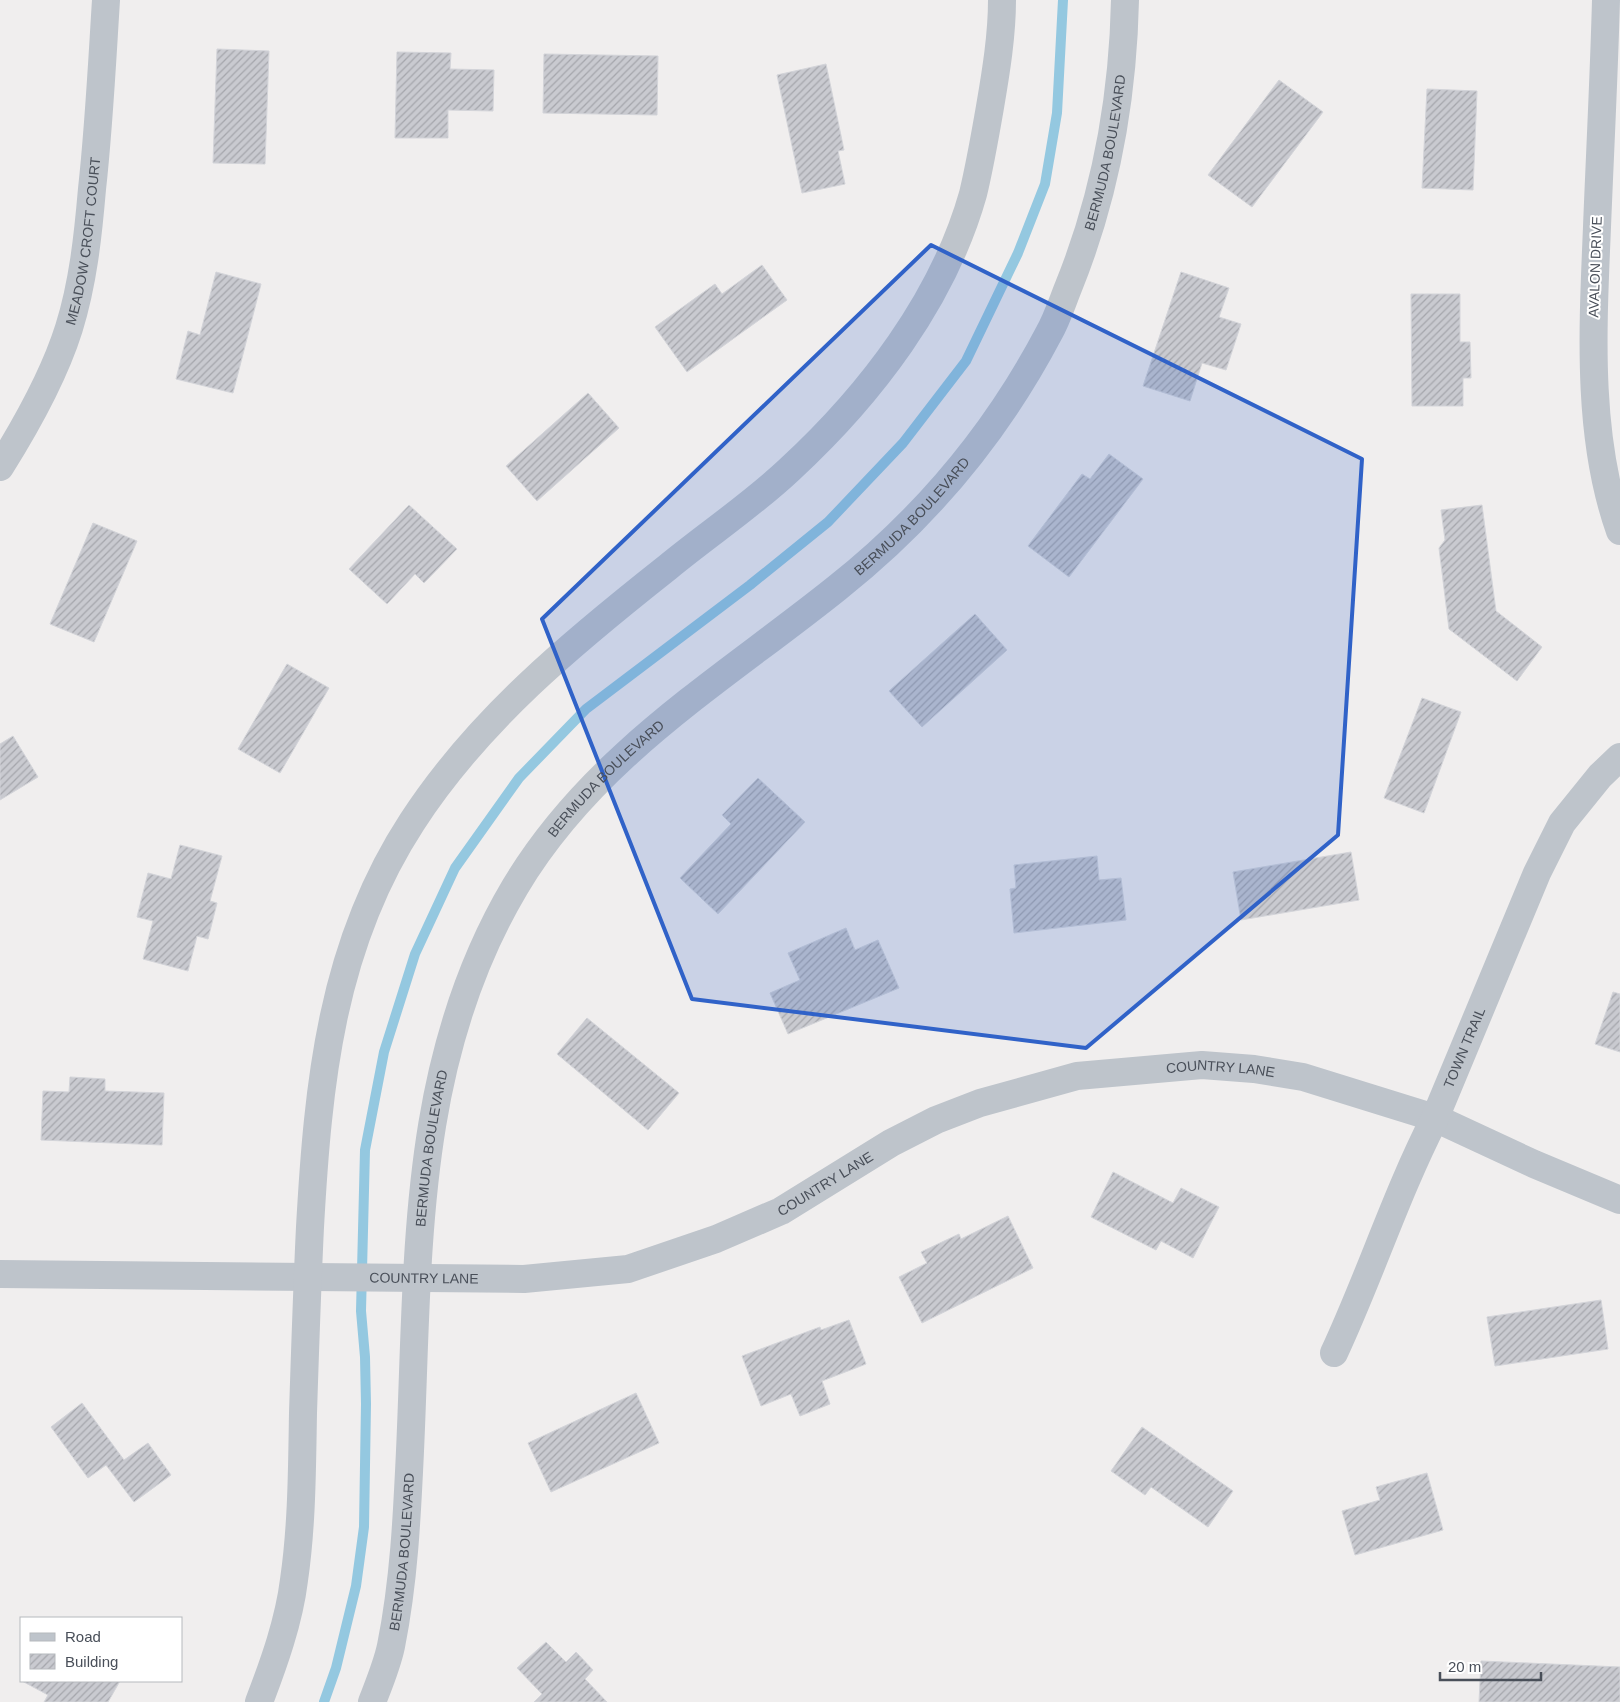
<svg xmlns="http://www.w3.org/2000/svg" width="1620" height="1702" viewBox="0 0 1620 1702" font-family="Helvetica,sans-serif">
<defs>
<pattern id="building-hatch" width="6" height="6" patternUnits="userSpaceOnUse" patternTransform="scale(1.25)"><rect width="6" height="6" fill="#c9cad0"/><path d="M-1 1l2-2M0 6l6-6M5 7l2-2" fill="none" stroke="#a5a6ac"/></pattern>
</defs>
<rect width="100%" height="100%" fill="#f0eeee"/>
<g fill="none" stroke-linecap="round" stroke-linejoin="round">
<path stroke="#94c8e0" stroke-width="10" d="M324 1702 336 1668 356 1586 364 1527 366 1404 365 1357 361 1311 365 1150 384 1052 415 954 455 868 519 778 586 709 750 585 828 522 903 443 966 361 1018 253 1045 184 1057 113 1063 0"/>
</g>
<path fill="url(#building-hatch)" stroke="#d3d4d9" d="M217 49 269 51 265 164 213 163Z
M397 52 451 53 450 69 494 70 493 111 448 110V138H395Z
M544 54 658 56 657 115 543 113Z
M826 64 844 150 838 151 845 184 802 193 777 75Z
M1279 80 1323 112 1252 207 1208 175Z
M1427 89 1477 91 1473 190 1422 188Z
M762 265 787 300 687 372 655 327 715 284 722 294Z
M216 272 261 284 233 393 176 379 188 331 200 335Z
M1181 272 1229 288 1219 317 1241 324 1226 370 1202 363 1190 401 1143 386Z
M1411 294H1460V342H1470L1471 378H1463V406H1412Z
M588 393 619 428 537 501 506 466Z
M1109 454 1143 479 1069 577 1028 546 1082 474 1090 479Z
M409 505 457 549 424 583 415 574 387 604 349 569Z
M1482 505 1496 611 1542 647 1517 681 1449 629 1439 548 1445 540 1441 510Z
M93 523 137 541 94 642 50 624Z
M975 614 1007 650 922 727 889 691Z
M287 664 329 688 280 773 238 749Z
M1422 698 1461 712 1424 813 1384 798Z
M13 736 38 777 0 800V744Z
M758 778 805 822 718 914 680 878 731 824 722 815Z
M180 845 222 856 210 901 217 903 208 939 197 936 188 971 143 959 153 921 137 917 148 873 171 879Z
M1351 852 1359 900 1241 920 1233 872Z
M1097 856 1099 880 1121 878 1126 920 1014 933 1010 889 1016 888 1014 865Z
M846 928 855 950 878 940 899 988 788 1034 770 993 800 980 788 953Z
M1613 992 1620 994V1052L1595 1044Z
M587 1018 679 1093 648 1130 557 1054Z
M70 1077 105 1079V1091L164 1093 162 1145 41 1140 43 1091 69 1092Z
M1113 1172 1173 1203 1181 1188 1219 1207 1193 1258 1161 1241 1156 1250 1091 1217Z
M1008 1216 1033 1268 922 1323 899 1277 927 1263 921 1252 959 1234 961 1239Z
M1601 1300 1608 1349 1495 1366 1487 1317Z
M849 1320 866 1364 822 1381 830 1404 800 1416 791 1394 761 1406 742 1356 820 1327 821 1330Z
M636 1393 659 1443 551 1492 528 1443Z
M82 1403 124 1460 148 1443 171 1475 134 1502 106 1465 88 1478 51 1427Z
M1142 1427 1233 1491 1208 1527 1151 1487 1145 1495 1111 1471Z
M1427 1473 1443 1530 1355 1555 1342 1511 1380 1500 1376 1487Z
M546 1642 566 1662 576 1652 593 1670 585 1679 607 1702H534L542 1694 517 1668Z
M1481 1661 1620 1667V1702H1479Z
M22 1681H120L108 1702H44L48 1695Z"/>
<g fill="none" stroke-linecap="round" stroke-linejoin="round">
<g stroke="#bec4cb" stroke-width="28">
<path d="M1606 0C1604 76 1600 151 1597 227 1593 325 1586 436 1620 531"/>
<path id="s1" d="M0 467C27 424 54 376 69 328 83 283 88 236 92 189 99 126 102 63 106 0"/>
<path id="s2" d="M0 1274 524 1279 628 1269 716 1239 781 1211 891 1143 936 1120 980 1103 1077 1076 1202 1065 1254 1069 1303 1077 1435 1118 1534 1164 1620 1200"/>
<path id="s3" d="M1334 1353C1370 1276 1396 1194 1435 1118L1537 873 1562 823 1600 776 1620 757"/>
<path d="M259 1702C274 1663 289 1621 294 1580 302 1525 302 1468 303 1413 305 1351 307 1289 310 1227 318 1084 331 946 412 822 478 720 573 642 668 567 708 534 752 505 790 469 870 395 943 300 973 194 980 165 985 136 990 107 996 72 1002 35 1002 0"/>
<path id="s4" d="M372 1702C379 1684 387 1665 391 1646 404 1581 407 1516 410 1451 419 1255 411 1062 515 887 593 756 721 681 837 588 924 519 997 432 1049 333 1057 319 1062 303 1068 288 1105 197 1123 97 1125 0"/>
</g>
</g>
<path fill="#3062c8" fill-opacity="0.2" stroke="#3062c8" stroke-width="4" stroke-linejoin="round" d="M931 245 1362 459 1338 835 1086 1048 692 999 542 619Z"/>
<g text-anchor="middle" stroke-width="4" stroke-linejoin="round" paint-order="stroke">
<g font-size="14" fill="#494f59" stroke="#fff">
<text dy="5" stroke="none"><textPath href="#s4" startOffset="1802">BERMUDA BOULEVARD</textPath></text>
<text dy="5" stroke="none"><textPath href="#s1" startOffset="244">MEADOW CROFT COURT</textPath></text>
<text transform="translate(1595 267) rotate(-88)" y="5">AVALON DRIVE</text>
<text dy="5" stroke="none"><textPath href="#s4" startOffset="1382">BERMUDA BOULEVARD</textPath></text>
<text dy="5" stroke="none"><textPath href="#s4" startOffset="978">BERMUDA BOULEVARD</textPath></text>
<text dy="5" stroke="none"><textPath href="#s3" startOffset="332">TOWN TRAIL</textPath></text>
<text dy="5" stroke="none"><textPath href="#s2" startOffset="1264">COUNTRY LANE</textPath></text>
<text dy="5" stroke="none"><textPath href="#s4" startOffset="559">BERMUDA BOULEVARD</textPath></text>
<text dy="5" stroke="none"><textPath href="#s2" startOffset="844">COUNTRY LANE</textPath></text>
<text dy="5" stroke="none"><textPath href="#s2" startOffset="424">COUNTRY LANE</textPath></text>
<text dy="5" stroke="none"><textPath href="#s4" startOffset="154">BERMUDA BOULEVARD</textPath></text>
</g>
</g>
<rect x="20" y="1617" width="162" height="65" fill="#ffffff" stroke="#b6b9bd"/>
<rect x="30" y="1633" width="25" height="8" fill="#bec4cb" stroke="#b6b9bd"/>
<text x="65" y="1642" font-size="15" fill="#494f59">Road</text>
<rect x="30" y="1654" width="25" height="15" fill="url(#building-hatch)" stroke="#b6b9bd"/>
<text x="65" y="1667" font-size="15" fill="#494f59">Building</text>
<path d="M1440 1672v8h101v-8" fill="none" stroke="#494f59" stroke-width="2.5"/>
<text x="1448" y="1672" font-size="15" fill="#494f59" stroke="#ffffff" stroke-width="4" paint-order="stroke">20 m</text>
</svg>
